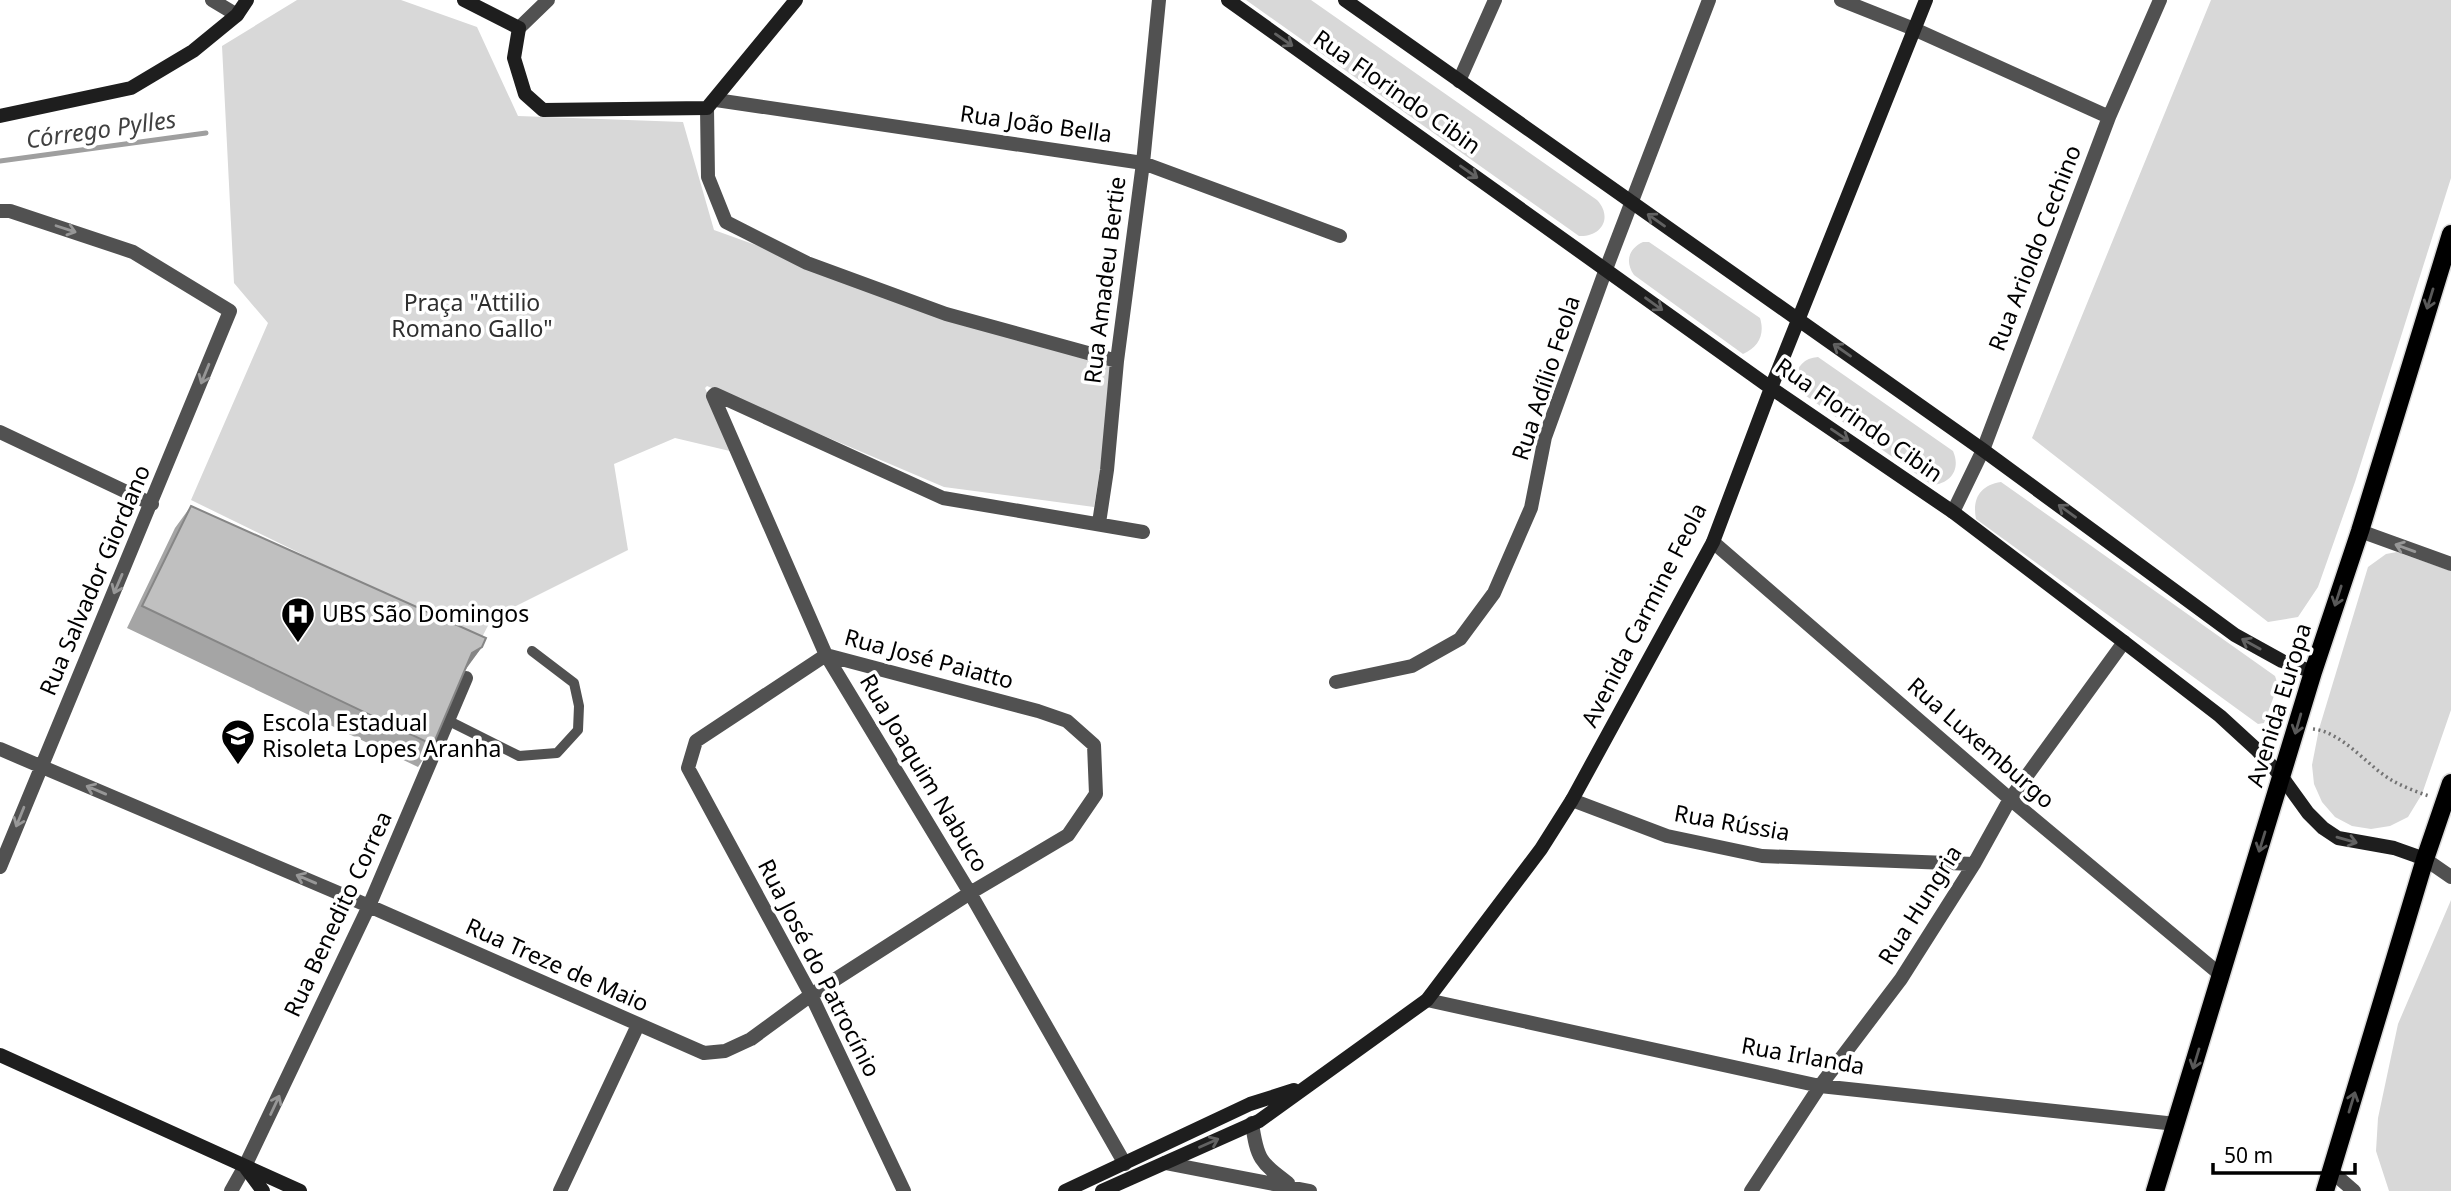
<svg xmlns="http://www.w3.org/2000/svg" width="2451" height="1191" viewBox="0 0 2451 1191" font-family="'Noto Sans',sans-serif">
<rect width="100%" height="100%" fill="#fff"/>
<path fill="#d8d8d8" d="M297 0H401L477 27 518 116 683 122 714 230 894 295 1117 361 1094 507 944 487 707 386 705 388 734 452 675 438 614 464 628 550 492 618 480 641 191 500 268 323 234 283 222 46Z
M1246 0H1311L1597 200C1613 217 1602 237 1579 236Z
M2211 0H2451V178L2355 482 2318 587 2298 617 2268 622 2032 438Z
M1643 242H1649L1760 318C1765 334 1759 347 1743 354L1634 275C1625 262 1628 249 1643 242Z
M1818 357 1953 451C1961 469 1951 484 1932 485L1802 393 1795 380C1797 366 1804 358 1818 357Z
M2001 482 2275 676 2278 685 2264 723 2258 724 1976 519C1972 499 1980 485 2001 482Z
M2397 552 2451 571V710L2422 794 2408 817 2390 826 2371 829 2352 826 2335 817 2322 802 2314 784 2312 765 2319 729 2368 567 2386 554Z
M2451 900V1191H2389L2376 1151 2378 1118 2398 1024Z"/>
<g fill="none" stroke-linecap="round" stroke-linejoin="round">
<path stroke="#9f9f9f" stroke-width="5" d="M0 161 206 133"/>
<g stroke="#dbdbdb" stroke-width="21">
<path id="primary" d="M2155 1191 2313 672 2360 531 2451 234
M2325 1191 2425 859 2451 783"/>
</g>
<path stroke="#737373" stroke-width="3.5" stroke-dasharray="2 3.5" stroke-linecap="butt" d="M2313 729C2343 732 2368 767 2393 781 2404 787 2417 792 2429 796"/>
<path stroke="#515151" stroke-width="10" d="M449 721 519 756 557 753 578 730 579 706 574 683 532 651"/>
<path stroke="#515151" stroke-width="14" d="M212 0 237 15
M1841 0 1914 29 2109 117
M519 28 548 0
M1459 81 1495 0
M716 100 1143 163 1340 236
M707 108 708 177 726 222 807 263 946 314 1117 361
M0 211H10L133 252 230 311 0 867
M0 432 152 504
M1953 512 1983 450 2109 117 2160 0
M1099 523 1107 470 1117 361 1143 163 1159 0
M2360 531 2451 564
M1713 542 2010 799 2222 976
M1336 682 1412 666 1460 639 1494 593 1531 508 1545 437 1606 269 1709 0
M0 749 369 906 704 1053 725 1051 751 1039 811 995 970 893 1068 835 1096 794 1094 745 1067 721 1038 711 826 655 696 741 688 768 811 995 904 1191
M1572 800 1667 836 1762 856 1974 864
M1427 1000 1820 1086 2176 1124
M1252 1123C1257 1159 1260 1162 1288 1183
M1165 1163 1310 1191
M1125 1164 970 893 826 655 713 396 715 394 943 498 1143 532
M2331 1171 2354 1191
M231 1191 245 1166 369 906 466 678
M560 1191 638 1025
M1751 1191 1820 1086 1901 979 1974 864 2010 799 2124 642"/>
<path stroke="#515151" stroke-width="14" d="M2425 859 2451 877"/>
<path stroke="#1e1e1e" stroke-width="14" d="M464 0 519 28 514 58 525 94 543 110 707 108 796 0
M1228 0 1771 388 1953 512 2124 642 2220 716 2256 749 2282 777 2308 813 2323 828 2338 838 2394 848 2425 859
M1345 0 1983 450 2235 635 2282 661 2313 672
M0 116 131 88 193 51 237 15 247 0
M0 1055 300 1191
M246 1168 263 1191
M1065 1191 1250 1104 1294 1090
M1102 1191 1259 1121 1427 1000 1541 849 1572 800 1713 542 1771 388 1926 0"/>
<use href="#primary" stroke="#000" stroke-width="18"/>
</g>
<path fill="#a5a5a5" d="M191 506 482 647 465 669 433 745 418 767 127 628 175 528Z"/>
<path fill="#868686" d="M482 647 466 669 457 674 472 653Z"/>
<path fill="#c0c0c0" stroke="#868686" stroke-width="2" d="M191 506 486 638 482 647 472 653 433 745 142 606Z"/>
<defs><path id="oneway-shaft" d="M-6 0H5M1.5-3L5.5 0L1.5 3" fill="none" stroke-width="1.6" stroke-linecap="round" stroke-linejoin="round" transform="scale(1.75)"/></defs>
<g stroke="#626262">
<use href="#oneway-shaft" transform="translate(1284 40) rotate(35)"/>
<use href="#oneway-shaft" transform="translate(1469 172) rotate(35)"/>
<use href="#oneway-shaft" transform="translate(1656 220) rotate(-145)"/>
<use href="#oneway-shaft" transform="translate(1654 304) rotate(36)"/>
<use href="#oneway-shaft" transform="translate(1842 350) rotate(-145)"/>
<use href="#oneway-shaft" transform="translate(1840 435) rotate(34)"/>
<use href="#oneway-shaft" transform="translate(2067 511) rotate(-144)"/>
<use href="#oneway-shaft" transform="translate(2251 644) rotate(-151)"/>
<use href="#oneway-shaft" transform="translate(2347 840) rotate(16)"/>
<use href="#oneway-shaft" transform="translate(1209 1143) rotate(-24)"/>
</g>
<g stroke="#979797">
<use href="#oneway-shaft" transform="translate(66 229) rotate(18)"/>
<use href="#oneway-shaft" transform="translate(205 374) rotate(112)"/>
<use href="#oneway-shaft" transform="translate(2405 548) rotate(-160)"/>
<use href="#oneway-shaft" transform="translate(118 584) rotate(113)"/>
<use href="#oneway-shaft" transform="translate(96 790) rotate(-157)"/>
<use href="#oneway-shaft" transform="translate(20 817) rotate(112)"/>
<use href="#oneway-shaft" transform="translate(306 879) rotate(-157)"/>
<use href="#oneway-shaft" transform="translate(275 1105) rotate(-65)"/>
</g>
<g stroke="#595959">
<use href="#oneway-shaft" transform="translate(2430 299) rotate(107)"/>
<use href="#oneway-shaft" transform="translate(2338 596) rotate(108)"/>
<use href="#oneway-shaft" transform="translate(2298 724) rotate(106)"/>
<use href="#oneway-shaft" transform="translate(2262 842) rotate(107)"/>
<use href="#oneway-shaft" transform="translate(2196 1059) rotate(107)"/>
<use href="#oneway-shaft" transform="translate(2352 1102) rotate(-73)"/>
</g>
<defs>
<g id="hospital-pin" transform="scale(1.75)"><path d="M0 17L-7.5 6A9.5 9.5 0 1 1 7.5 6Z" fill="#000" stroke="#fff"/><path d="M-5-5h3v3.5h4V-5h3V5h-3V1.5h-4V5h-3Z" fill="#fff"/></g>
<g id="school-pin" transform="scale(1.75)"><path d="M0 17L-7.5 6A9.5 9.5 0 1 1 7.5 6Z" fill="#000" stroke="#fff"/><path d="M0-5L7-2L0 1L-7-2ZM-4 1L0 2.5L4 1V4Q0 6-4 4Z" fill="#fff"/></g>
</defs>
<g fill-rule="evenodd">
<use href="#hospital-pin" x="298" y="614"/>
<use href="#school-pin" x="238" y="736"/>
</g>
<g text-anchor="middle" stroke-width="7" stroke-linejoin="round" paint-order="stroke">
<g font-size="23" fill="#000" stroke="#fff">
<text transform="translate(1397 92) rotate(35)" y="8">Rua Florindo Cibin</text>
<text transform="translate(1036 124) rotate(8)" y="8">Rua João Bella</text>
<text transform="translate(2035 248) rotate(-69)" y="8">Rua Arioldo Cechino</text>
<text transform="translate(1105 280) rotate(-83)" y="8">Rua Amadeu Bertie</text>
<text transform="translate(1546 378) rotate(-72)" y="8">Rua Adílio Feola</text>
<text transform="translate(1859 420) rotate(35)" y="8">Rua Florindo Cibin</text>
<text transform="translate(95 580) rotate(-67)" y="8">Rua Salvador Giordano</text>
<text transform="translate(1644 615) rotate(-63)" y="8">Avenida Carmine Feola</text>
<text transform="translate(929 659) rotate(15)" y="8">Rua José Paiatto</text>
<text transform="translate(2279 705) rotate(-73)" y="8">Avenida Europa</text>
<text transform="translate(1981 743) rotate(41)" y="8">Rua Luxemburgo</text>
<text transform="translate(924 773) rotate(59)" y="8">Rua Joaquim Nabuco</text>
<text transform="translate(1732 823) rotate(10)" y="8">Rua Rússia</text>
<text transform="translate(1920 905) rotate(-58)" y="8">Rua Hungria</text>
<text transform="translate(338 914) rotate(-65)" y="8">Rua Benedito Correa</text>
<text transform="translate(557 965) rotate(24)" y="8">Rua Treze de Maio</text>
<text transform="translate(819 968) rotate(63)" y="8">Rua José do Patrocínio</text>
<text transform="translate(1803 1056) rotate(10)" y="8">Rua Irlanda</text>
</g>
<g font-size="23" fill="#2f2f2f" stroke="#fff">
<text x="472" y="311">Praça "Attilio<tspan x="472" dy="26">Romano Gallo"</tspan></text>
</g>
<g font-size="23" fill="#000" stroke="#fff" text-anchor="start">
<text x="322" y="622">UBS São Domingos</text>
<text x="262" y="731">Escola Estadual<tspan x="262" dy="26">Risoleta Lopes Aranha</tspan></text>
</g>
<g font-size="24" font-style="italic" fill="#404040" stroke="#fff">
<text transform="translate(101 130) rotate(-8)" y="8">Córrego Pylles</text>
</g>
</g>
<path d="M2213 1163v10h142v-10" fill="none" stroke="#000000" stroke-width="3.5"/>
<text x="2224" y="1163" font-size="21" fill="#000000" stroke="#ffffff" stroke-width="5" paint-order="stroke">50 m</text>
</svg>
